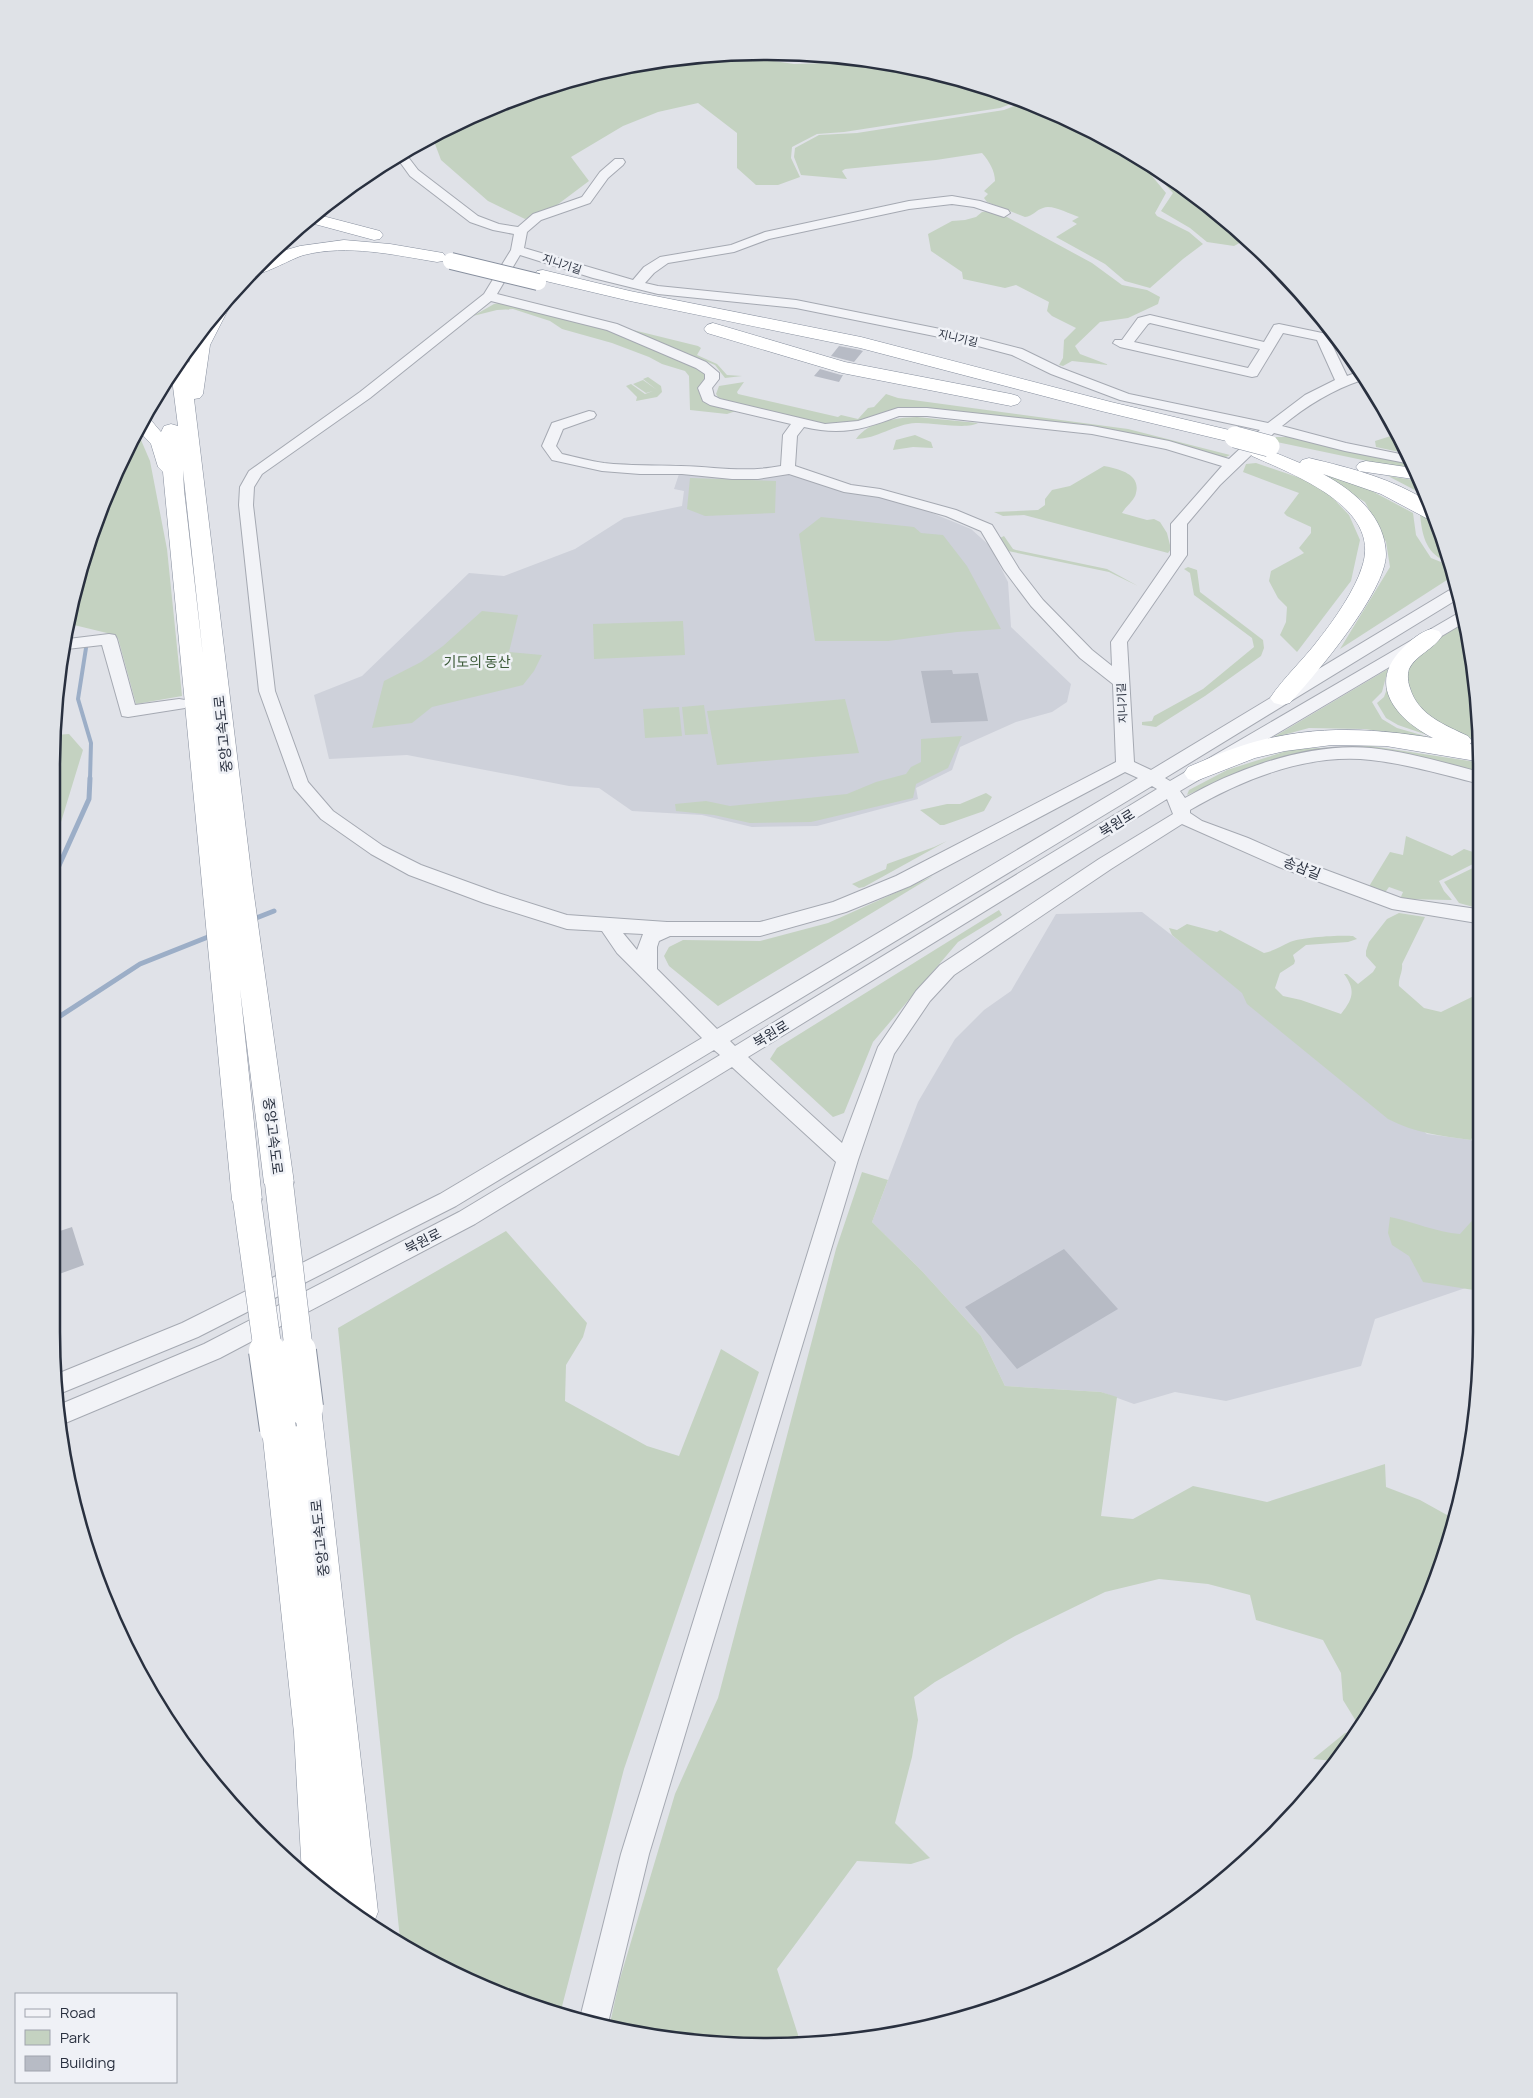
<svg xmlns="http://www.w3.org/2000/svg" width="1533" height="2098" viewBox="0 0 1533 2098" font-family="Manrope,'Noto Sans KR',sans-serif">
<rect width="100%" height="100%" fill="#e0e2e8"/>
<path fill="#ced1da" d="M679 474H783L810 479 830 485 838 491 898 499 971 529 990 546 1008 582 1011 627 1071 684 1067 702 1052 712 1016 722 960 747 952 770 916 788 918 799 817 826 752 827 702 815 632 811 599 788 569 786 407 755 329 759 314 695 362 676 469 573 504 576 575 549 624 518 682 506 684 491 674 489Z
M1142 912 1427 1134 1471 1140 1479 1149 1480 1283 1375 1319 1361 1366 1226 1401 1175 1392 1134 1404 1101 1392 1005 1386 981 1336 921 1270 872 1222 918 1102 955 1039 984 1010 1011 991 1056 914Z"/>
<path fill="#c4d2c1" d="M719 53 794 64 831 63 838 57H860L996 89 1021 100 1000 108 844 132 817 134 792 147 791 158 800 177 778 185H756L737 168V133L698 103 658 112 623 126 571 157 589 181 557 205 525 219 488 201 441 160 432 136 450 125 514 101 524 104 527 96 581 76 680 61 681 59Z
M1024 102 1124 147 1147 164 1152 176 1166 193 1155 213 1157 216 1189 232 1203 244 1183 259 1150 288 1125 281 1105 264 1056 237 1077 224 1072 221 1079 217C1069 214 1052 204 1043 208 1036 210 1033 216 1025 217L987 202 984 198 988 194 984 191 995 181C995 171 989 161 982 153L936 160 845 169 842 171 847 179 801 175 794 157 795 148 819 135 857 133 1004 110Z
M1155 169 1238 229 1247 239 1234 246 1207 242 1190 228 1161 211 1173 193 1157 176Z
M989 211 1007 217 1092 263 1122 285 1147 290 1160 297 1158 304 1128 318 1100 322 1075 346 1080 354 1109 365 1072 361 1063 366 1059 365 1063 358 1064 340 1076 328 1052 316 1047 311 1049 302 1016 285 1005 288 963 279 962 272 931 251 928 234 952 221 965 220 976 217 982 212Z
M504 302 604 327 696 366 708 373 704 400 739 410 727 414 690 410 689 376 685 371 662 364 649 357 612 343 562 329 550 321 513 309 497 310 473 316 494 304Z
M633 330 698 346 701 348 697 355 717 364 727 375 742 376 725 378 715 365 631 331Z
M648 377 661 386 662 392 657 397 636 401 637 397 626 386 631 384 645 394 653 391 646 393 633 384 643 380 657 390 643 379Z
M744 382 737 392 738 394 838 417 841 415 858 419 868 408 874 407 886 394 898 398 1128 429 1230 455 1224 458 1156 440 925 410 862 423 824 425 728 401 718 397 716 394 719 386Z
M917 417 978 423C967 430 931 422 916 423 894 424 877 439 856 439 869 421 896 418 917 417Z
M138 433 150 461 167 549 182 696 136 704 118 638 107 633 74 625 76 582 106 493Z
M915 435 931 442 933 448 913 447 893 450 896 440Z
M1394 435 1404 453 1376 447 1375 441Z
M1276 437H1294L1411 464 1415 471 1272 441Z
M1256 463 1303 479 1330 495 1349 515 1360 540 1351 581 1297 652 1280 635 1286 622 1287 607 1278 598 1269 581 1271 571 1304 553 1299 548 1311 533V527L1287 516 1284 513 1299 493 1243 472 1246 464Z
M1104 466C1119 469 1141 474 1136 493 1135 500 1126 506 1122 513L1147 520 1154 519 1160 522 1167 533 1171 549 1168 553 1024 515 1003 516 994 512 1038 510 1045 505V499L1052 490 1070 486Z
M1314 471 1355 482 1413 513 1416 535 1431 558 1446 564 1450 578 1340 649 1390 567 1386 542 1365 502Z
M1388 476 1420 481 1428 497Z
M690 478 776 481 775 513 705 516 687 509Z
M1420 514 1435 523 1445 561C1425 552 1422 534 1420 514Z
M821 517 914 527 921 533 943 535 967 566 1001 629 957 632 888 641H815L799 534Z
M1004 536 1013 549 1016 550 1107 569 1138 586 1109 572 1008 551 1000 538Z
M1188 567 1197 570 1200 592 1263 640 1264 648 1261 656 1205 696 1156 727 1142 725V722L1152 721 1154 716 1203 689 1254 647 1252 638 1194 595 1190 573 1184 569Z
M482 611 518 615 509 652 542 655 534 671 523 685 432 707 412 723 372 728 384 681 421 662 443 646Z
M683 621 685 655 594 659 593 624Z
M1462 624 1476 673V740L1446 730 1415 708 1403 685 1408 665 1429 644Z
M1388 669 1382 692 1372 702 1382 719 1397 728 1432 738 1364 729 1309 728 1272 738Z
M1388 686C1390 711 1409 721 1427 735L1398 725 1386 718 1377 703 1384 697Z
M845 699 859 753 717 765 707 711Z
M704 705 708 734 685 735 682 707Z
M679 707 682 736 645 738 643 709Z
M69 734 83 750 54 845H51V766L55 735Z
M962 736 948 768 916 784 913 798 811 822 750 823 714 815 676 811 675 804 706 801 730 806 847 794 876 782 906 774 911 767 921 762V739Z
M1371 746 1476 762V771L1427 758 1318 751 1268 761 1187 795 1189 790 1227 770 1293 749Z
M986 793 992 797 984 811 944 825H940L920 810 947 804H960Z
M1406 836 1452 856 1464 849 1476 853 1477 862 1439 881 1444 891 1452 900 1400 899 1403 892 1389 887 1384 894 1368 888 1390 852 1403 855Z
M947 841 864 887 859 888 852 884 886 869 887 864 934 847Z
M1477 866V908L1459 903 1444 882Z
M933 876 718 1006 669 966 664 956 669 947 683 940 760 941 828 923Z
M999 910 1002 915 958 942 873 1042 844 1113 833 1117 770 1059 777 1048Z
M1399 913 1425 917 1402 964C1403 972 1398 978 1399 986L1424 1008 1441 1012 1478 994 1479 1123 1471 1140C1441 1136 1415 1133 1388 1119L1247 1004 1242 993 1172 935 1169 928 1177 930 1187 924 1217 932 1220 930 1264 953C1274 951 1281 946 1290 942 1303 937 1339 935 1353 936L1357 939 1348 942 1306 945 1293 955 1295 961 1294 964 1280 973 1275 988 1283 996 1301 1000 1341 1014C1353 999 1356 990 1344 974H1347L1358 984 1373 972 1376 967 1366 956V951L1369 942 1387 919Z
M862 1172 888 1180 872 1222 921 1270 981 1336 1005 1386 1101 1392 1117 1397 1101 1516 1133 1519 1193 1486 1267 1502 1385 1464 1386 1487 1420 1500 1456 1520 1386 1689 1359 1726 1343 1700 1341 1673 1323 1640 1256 1620 1250 1595 1208 1584 1159 1579 1105 1592 1015 1636 935 1682 914 1697 918 1720 912 1757 895 1823 930 1858 911 1864 857 1861 777 1969 800 2041H673L609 2028 619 1982 675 1794 718 1698 836 1249Z
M1479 1213 1480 1291 1423 1282 1409 1256 1392 1245 1388 1233 1390 1217C1414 1222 1436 1232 1460 1234Z
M506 1231 587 1323 583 1337 566 1365 565 1401 647 1446 679 1456 721 1349 759 1372 624 1769 560 2014 450 1973 400 1939 338 1328Z
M1356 1731 1334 1761 1313 1759 1345 1733Z"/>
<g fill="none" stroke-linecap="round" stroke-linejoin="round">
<path stroke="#9caec7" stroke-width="4" d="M86 648 78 699 91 743 90 779"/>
<path stroke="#9caec7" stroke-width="5" d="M51 878 57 870 89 799 90 778
M251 920 274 911
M51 1022 140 964 213 935"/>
</g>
<path fill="#b7bbc5" d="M839 346 860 350 863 351 854 362 831 356Z
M820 369 841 375H843L839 382 814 376Z
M952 670 953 674 978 673 988 721 931 723 921 671Z
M72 1227 84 1265 51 1277V1234Z
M1064 1249 1118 1309 1017 1369 965 1307Z"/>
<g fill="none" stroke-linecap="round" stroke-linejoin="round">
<g stroke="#a5a9b2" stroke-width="2">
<path id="minor" d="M405 153 418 170 478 216 499 224 518 227 533 214 582 197 600 172 615 159H623L625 162 623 165 608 178 590 203 541 220 527 232 524 248 633 280 644 267 660 257 731 245 765 232 909 201 952 196 980 201 1008 210 1010 213 1004 217 974 207 952 204 909 209 769 239 734 252 668 263 654 273 645 283 658 286 796 300 960 333 1022 349 1061 368 1129 394 1268 423 1305 395 1335 380 1317 340 1283 333 1257 376 1252 377 1120 347 1113 343 1115 340H1122L1138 318 1150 315 1264 342 1274 325 1279 324 1327 334 1347 376 1358 372 1362 380C1332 390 1306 406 1282 426L1346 443 1405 455 1411 464 1345 451 1274 433 1220 485 1187 524V555L1127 642 1134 762 1151 770 1448 591 1453 589 1456 600 1165 778 1170 781 1455 615 1460 613 1462 624 1180 791 1185 798C1237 768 1310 742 1371 748 1407 752 1442 762 1476 771V783C1441 774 1407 764 1371 760 1308 753 1243 779 1190 810V813L1202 821 1248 838 1291 857 1401 898 1477 909V923L1392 909 1279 867 1182 824 1111 869 954 975 930 1001 894 1054 858 1160 649 1854 607 2027 579 2022 621 1854 836 1162 732 1067 475 1224 220 1358 63 1424 61 1404 204 1344 459 1212 720 1055 714 1050 456 1206 198 1337 59 1394 57 1374 182 1323 440 1194 702 1038 617 953 602 931 567 929 484 903 409 875 371 854 321 819 294 788 259 691 239 505 240 487 249 471 360 392 484 294 511 250 514 234 493 230 470 222 410 176 397 158ZM520 255 593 278 658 294 796 308 959 341 1012 355 1051 374 1120 400 1260 430 1229 459 1169 441 1092 426 927 408H898L858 421 825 424 720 399 714 396 712 388 719 379V373L706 362 617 324 497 294ZM491 301 607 330 696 368 705 374V379L698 388 703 401 710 405 791 424 783 435 781 466C744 473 717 467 681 466 655 465 629 466 604 463 590 461 576 457 562 454L556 446 563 429 594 418 596 415 594 412 589 411 552 423 542 446 552 460 602 471 640 474H682L732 479H758L789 474 844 492 879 497 946 516 981 531 1004 570 1031 606 1080 658 1113 684 1116 762 896 876 833 902 760 922H667L567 915 498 893 421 865 383 846 333 811 308 782 275 691 253 505 254 487 262 474 370 398ZM1150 323 1260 349 1248 368 1134 342 1148 324ZM899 416H927L1092 434 1166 449 1222 466 1171 524V555L1111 642 1112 666 1092 650 1043 600 1019 569 992 525 956 510 880 489 851 485 795 466 797 436 804 427C842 436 864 429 899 416ZM1125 772 1138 778 717 1029 657 969V947L659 941 670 936H760L846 912 910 886ZM1152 786 1157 789 735 1046 730 1041ZM1167 799 1173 814 1099 859 940 965 916 991 878 1047 842 1143 748 1057ZM623 933 643 934 637 950Z
M109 634 115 635 117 639 135 705 179 699 185 700 187 704 185 708 128 717 122 716 102 645 67 649 68 639Z"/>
</g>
<g stroke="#878f9e" stroke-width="1">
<path id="highway" d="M315 214 380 231 383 235 380 239 374 240 307 222Z
M344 240 390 244 443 253 446 257 443 261 437 262C394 255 348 244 304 255 290 259 261 277 251 274L272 254 300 246Z
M543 270 630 291 861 337 1111 402 1242 433 1245 437 1242 441 1235 443 1101 411 860 348 630 301 537 279 534 275 537 271Z
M225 299 231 304 210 345 203 394 200 398 194 399 253 888 294 1183 289 1191 279 1195 269 1191 264 1183 240 989 262 1200 257 1209 247 1212 237 1209 232 1200 163 472 158 467 151 444 139 431 146 418 150 419 161 432 164 426 171 424 178 426 171 371 182 355 186 356 189 363 195 339ZM183 470 203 656 184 490Z
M713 323 845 362 1011 394 1018 396 1021 400 1018 404 1011 406 842 373 707 333 704 329 707 325Z
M1259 446 1300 463 1302 460 1309 458C1351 468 1394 479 1430 503L1435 520 1426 518 1381 494 1323 474C1353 490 1385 516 1386 554 1386 592 1316 674 1290 703L1282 705 1274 703 1270 698C1284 677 1304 659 1319 639 1334 620 1355 590 1362 567 1383 507 1292 474 1252 456L1249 452 1252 448Z
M1366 461 1413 468 1420 480 1359 471 1356 467 1359 463Z
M1431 629 1439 631 1442 636C1434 649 1416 655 1409 669 1407 675 1408 683 1410 688 1418 715 1445 725 1468 736L1472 741 1470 744 1476 745V761L1386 746 1332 745 1285 751 1255 758 1196 781 1188 779 1184 773 1188 767C1205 760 1223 752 1241 746 1306 725 1366 727 1433 738 1396 719 1366 684 1403 648 1411 640 1420 632 1431 629Z
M305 1393 316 1397 321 1407 378 1912 374 1922 338 1898V1894L337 1897 302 1874 294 1733 262 1429 267 1419 278 1414 290 1421 289 1407 294 1397Z"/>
</g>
<use href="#minor" fill="#f2f3f7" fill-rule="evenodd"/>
<use href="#highway" fill="#fff" fill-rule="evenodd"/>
<g stroke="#878f9e" stroke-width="18" stroke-linecap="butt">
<path id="highway-bridge-far3" d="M451 261 538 282"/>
</g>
<g stroke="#878f9e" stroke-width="22" stroke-linecap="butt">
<path id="highway-bridge-far2" d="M1235 437 1269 446"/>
</g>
<g stroke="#878f9e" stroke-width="29" stroke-linecap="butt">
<path id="highway-bridge-far1" d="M279 1183 299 1352
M247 1200 268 1352"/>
</g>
<g stroke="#878f9e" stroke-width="38" stroke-linecap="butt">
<path id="highway-bridge" d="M267 1351 278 1429
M298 1351 305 1407"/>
</g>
<use href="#highway-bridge-far3" stroke="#fff" stroke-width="16"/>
<use href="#highway-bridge-far2" stroke="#fff" stroke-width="21"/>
<use href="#highway-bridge-far1" stroke="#fff" stroke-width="28"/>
<use href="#highway-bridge" stroke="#fff" stroke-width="36"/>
</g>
<g text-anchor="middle" stroke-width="5" stroke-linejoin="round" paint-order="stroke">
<g font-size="11" fill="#29303f" stroke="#eff1f6">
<text transform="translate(562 264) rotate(18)" y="4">지니기길</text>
<text transform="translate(958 338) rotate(13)" y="4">지니기길</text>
<text transform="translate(1122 703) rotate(-93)" y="4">지니기길</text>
</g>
<g font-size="14" fill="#3b5a37" stroke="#eff1f6">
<text x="477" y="667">기도의 동산</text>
</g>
<g font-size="14" fill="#29303f" stroke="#eff1f6">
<text transform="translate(223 734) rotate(-96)" y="5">중앙고속도로</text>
<text transform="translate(1117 823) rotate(-32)" y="5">북원로</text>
<text transform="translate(1302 868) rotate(21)" y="5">송삼길</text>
<text transform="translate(771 1034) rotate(-31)" y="5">북원로</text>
<text transform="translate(273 1136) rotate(83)" y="5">중앙고속도로</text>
<text transform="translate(423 1241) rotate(-27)" y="5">북원로</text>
<text transform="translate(320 1538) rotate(-96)" y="5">중앙고속도로</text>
</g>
</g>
<path d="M0 0H1533V2098H0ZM766 60H767A706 706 0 0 1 1473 766V1332A706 706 0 0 1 767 2038H766A706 706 0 0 1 60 1332V766A706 706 0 0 1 766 60Z" fill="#dfe2e7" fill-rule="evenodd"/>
<path fill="none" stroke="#29303f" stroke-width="2.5" d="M766 60H767A706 706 0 0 1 1473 766V1332A706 706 0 0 1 767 2038H766A706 706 0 0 1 60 1332V766A706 706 0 0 1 766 60Z"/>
<rect x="15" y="1993" width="162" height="90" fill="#eff1f6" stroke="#a0a4ad"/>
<rect x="25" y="2009" width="25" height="8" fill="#f2f3f7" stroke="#a0a4ad"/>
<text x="60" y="2018" font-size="15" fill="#29303f">Road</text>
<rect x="25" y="2030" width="25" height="15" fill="#c4d2c1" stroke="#a0a4ad"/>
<text x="60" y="2043" font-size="15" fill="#29303f">Park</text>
<rect x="25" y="2056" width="25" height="15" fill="#b7bbc5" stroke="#a0a4ad"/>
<text x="60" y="2068" font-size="15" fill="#29303f">Building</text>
</svg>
